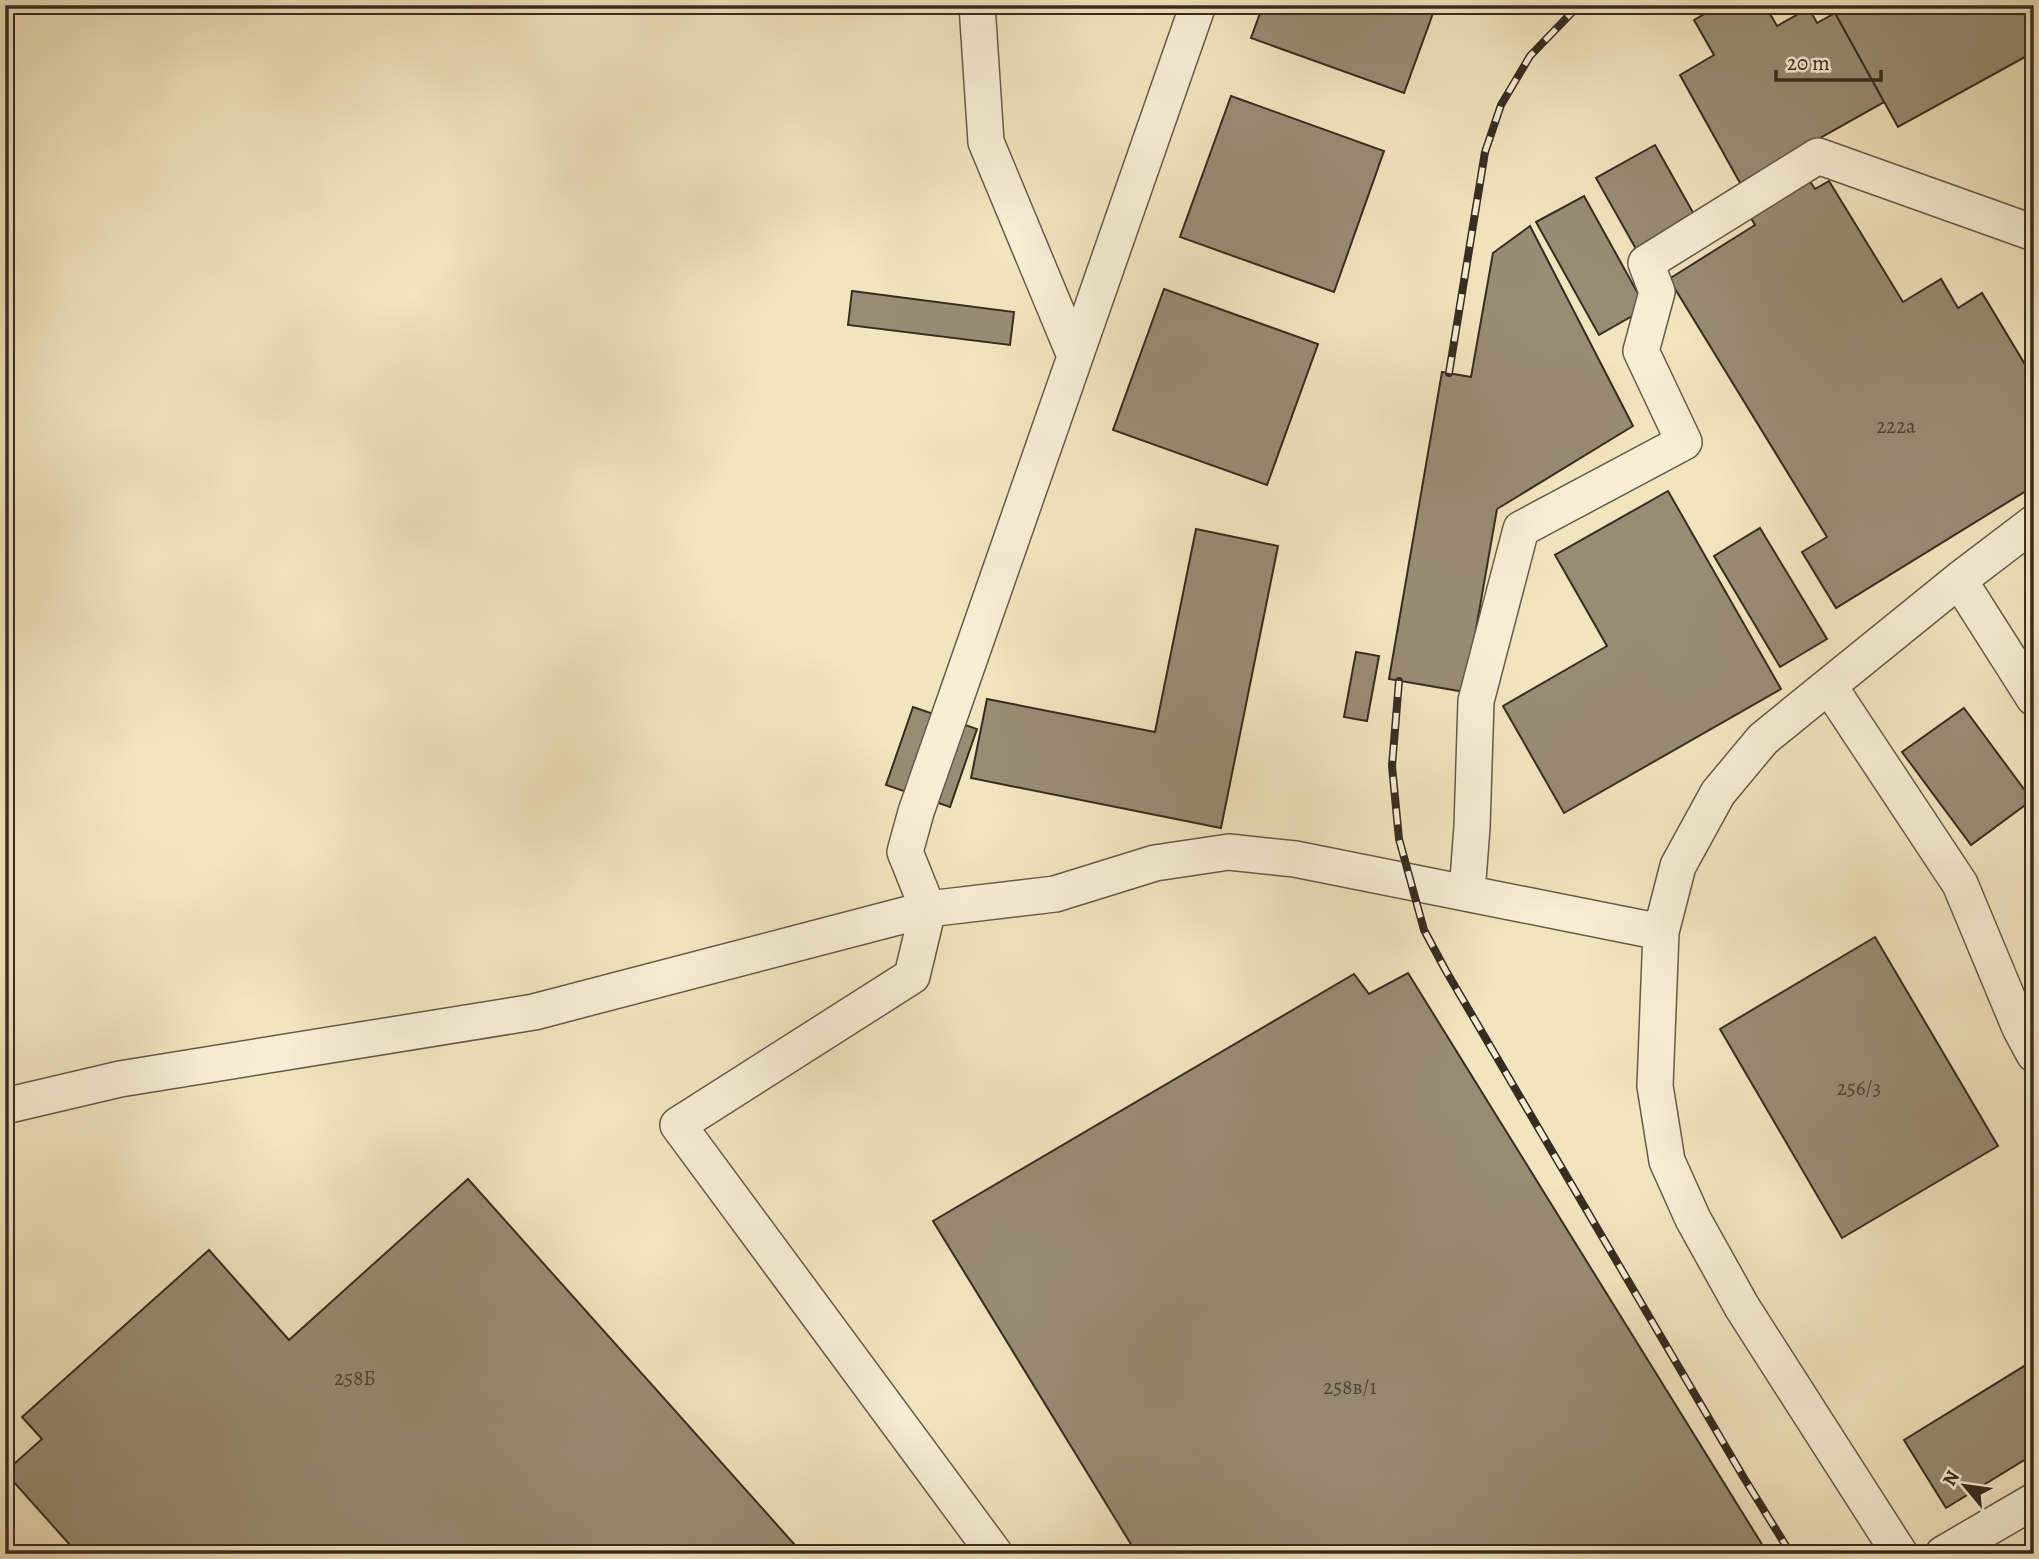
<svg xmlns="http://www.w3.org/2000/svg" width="2039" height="1559" viewBox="0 0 2039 1559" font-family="Alegreya,serif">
<rect width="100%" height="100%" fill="#f1e5be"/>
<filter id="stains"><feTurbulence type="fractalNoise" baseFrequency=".00286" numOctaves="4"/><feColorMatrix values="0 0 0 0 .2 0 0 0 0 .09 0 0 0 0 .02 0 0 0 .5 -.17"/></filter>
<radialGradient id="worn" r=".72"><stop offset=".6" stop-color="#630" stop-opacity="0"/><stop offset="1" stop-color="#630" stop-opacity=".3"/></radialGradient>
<path fill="#988c74" stroke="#372c23" stroke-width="2" d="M1263 5H1436L1404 93 1251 38Z
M1720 5H1765L1777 26 1809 8 1817 23 1835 13 1884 102 1740 183 1680 75 1714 55 1694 20Z
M1848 5H2034V52L1898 127 1835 13Z
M1231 96 1384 151 1334 292 1180 237Z
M1655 145 1695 216 1636 249 1596 178Z
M1806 175 1815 189 1829 181 1903 302 1941 279 1958 308 1982 293 2026 366 2034 361V486L1836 608 1802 552 1827 537 1669 279 1755 225 1747 211Z
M1584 196 1646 308 1599 335 1536 222Z
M1530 226 1633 426 1497 509 1465 692 1389 679 1442 372 1471 377 1493 253Z
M1164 289 1318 344 1267 485 1113 430Z
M852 291 1014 312 1010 345 848 325Z
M1668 491 1781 689 1564 813 1503 706 1607 646 1555 555Z
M1760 528 1827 639 1780 667 1714 556Z
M1196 529 1278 546 1221 828 971 778 987 699 1155 732Z
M1356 652 1379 656 1367 721 1344 717Z
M913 707 977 729 950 807 886 785Z
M1964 708 2032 800 1971 845 1902 752Z
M1875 937 1998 1146 1842 1238 1720 1029Z
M1408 973 1768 1554H1137L933 1221 1354 974 1369 994Z
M468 1179 803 1554H78L5 1472 42 1439 22 1417 209 1250 289 1340Z
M2034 1360V1454L1946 1508 1904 1440Z"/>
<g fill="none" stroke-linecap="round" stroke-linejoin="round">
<g stroke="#665a4a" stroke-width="38">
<path id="minor" d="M977 5 986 142 1075 356
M1959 580 2034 698
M1829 686 1960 884 2020 1028 2034 1054
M1467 893 1472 827 1476 701 1521 529 1684 442 1641 351 1657 292 1646 263 1818 156 2034 233
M5 1106 120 1079 534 1012 928 909 905 852 916 812 1198 5
M995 1554 678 1125 912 976 928 909 1055 894 1155 863 1229 852 1295 859 1661 932
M1900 1554 1742 1307 1693 1219 1667 1161 1655 1086 1661 932 1678 866 1718 793 1763 739 1959 580 2034 523
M1943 1554 2034 1501"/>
</g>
<use href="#minor" stroke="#f6eed5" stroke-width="35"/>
<g stroke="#372c23" stroke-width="8">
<path id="rail" d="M1449 373 1485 152 1501 105 1530 56 1579 5
M1399 681 1392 766 1399 839 1424 930 1446 971 1744 1478 1791 1554"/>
</g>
<use href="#rail" stroke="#f6eed5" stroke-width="5" stroke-dasharray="16" stroke-linecap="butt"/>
</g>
<g text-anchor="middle" stroke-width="5" stroke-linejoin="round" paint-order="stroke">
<g font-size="21" fill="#4f4437">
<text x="1896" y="433">222а</text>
<text x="1859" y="1095">256/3</text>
<text x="355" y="1385">258Б</text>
<text x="1350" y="1394">258в/1</text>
</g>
</g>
<rect width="2039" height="1559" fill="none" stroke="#f1e5be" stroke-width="28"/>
<rect x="7" y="7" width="2025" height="1545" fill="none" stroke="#372c23" stroke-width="3.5"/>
<rect x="14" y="14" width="2011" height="1531" fill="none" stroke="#372c23" stroke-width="2"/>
<g transform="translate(1965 1486) rotate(299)" stroke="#f6eed5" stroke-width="5" paint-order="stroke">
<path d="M0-5L12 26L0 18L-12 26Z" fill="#372c23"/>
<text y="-10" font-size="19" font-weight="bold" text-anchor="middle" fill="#372c23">N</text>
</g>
<path d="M1776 70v10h105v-10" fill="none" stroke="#372c23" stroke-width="3.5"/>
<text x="1787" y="70" font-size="21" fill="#372c23" stroke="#f6eed5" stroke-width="5" paint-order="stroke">20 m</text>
<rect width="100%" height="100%" filter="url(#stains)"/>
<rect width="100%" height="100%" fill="url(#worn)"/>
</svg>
